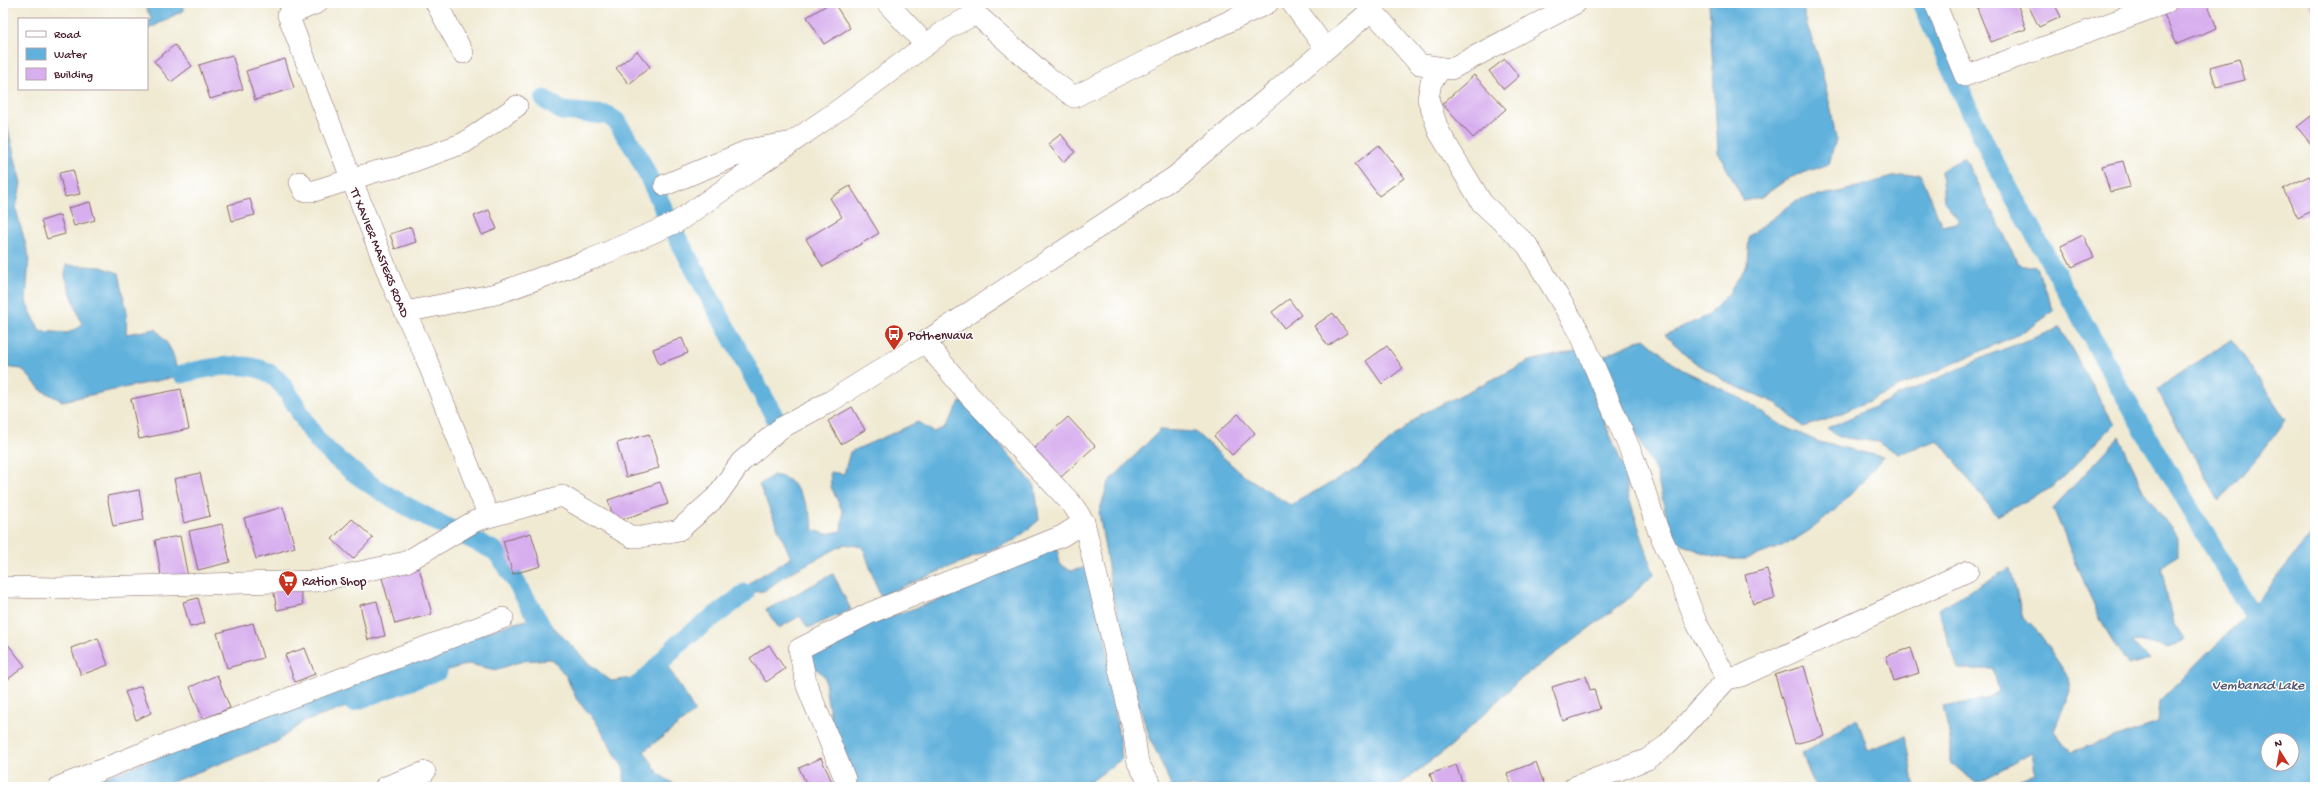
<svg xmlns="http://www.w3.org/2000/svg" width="2318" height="790" viewBox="0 0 2318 790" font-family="'Gochi Hand',sans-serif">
<rect width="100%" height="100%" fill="#fff"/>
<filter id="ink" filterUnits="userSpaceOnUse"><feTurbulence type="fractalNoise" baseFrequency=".025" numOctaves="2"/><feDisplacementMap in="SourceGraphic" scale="8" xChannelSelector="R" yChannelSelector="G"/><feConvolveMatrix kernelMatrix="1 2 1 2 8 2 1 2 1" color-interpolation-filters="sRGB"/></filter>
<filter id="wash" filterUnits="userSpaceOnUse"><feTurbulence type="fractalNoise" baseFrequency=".012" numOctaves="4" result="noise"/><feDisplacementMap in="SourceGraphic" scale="16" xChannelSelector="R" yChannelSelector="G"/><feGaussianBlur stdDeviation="0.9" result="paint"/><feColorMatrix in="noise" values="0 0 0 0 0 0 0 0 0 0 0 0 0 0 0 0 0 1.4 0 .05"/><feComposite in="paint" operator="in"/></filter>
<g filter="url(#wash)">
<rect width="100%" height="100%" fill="#f0ead3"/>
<path fill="#61b1dc" stroke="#566884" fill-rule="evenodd" d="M143 3H180L184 10 147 30 151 17Z
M1709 3H1802L1807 25 1819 59 1831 110 1836 139 1829 164 1789 178 1760 198 1744 201 1718 152Z
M3 109 21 183 16 209 29 257 26 302 40 331 68 333 82 325 65 276 66 265 101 267 119 273 127 312 126 334 156 329C169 345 178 356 175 377L62 401 41 390 22 369 3 367Z
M1964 157C1981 193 2002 227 2018 264L2036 267 2054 311 2026 331 1826 420 1803 427 1776 403 1728 383 1693 361 1665 335 1709 315 1729 293 1747 265 1749 236 1797 200 1843 191 1892 177 1921 174 1942 226 1960 222 1944 201 1941 171Z
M2060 328 2114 425 2053 487 1997 516 1938 440 1898 454 1878 442 1839 437 1827 428 1996 352Z
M1644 338 1681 369 1742 399 1783 426 1819 442 1883 457C1849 498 1817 535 1766 552 1760 554 1752 558 1746 559 1721 562 1695 549 1672 541L1656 472 1597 359Z
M2232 339 2286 420 2261 453 2219 501 2157 390 2174 377Z
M1580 350 1600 411 1626 473 1628 495 1654 574 1627 600 1518 681 1451 746 1396 787H1172L1150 738 1134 691 1112 590 1099 513 1108 483 1160 430 1195 432 1242 474 1290 505 1357 469 1420 415 1530 361Z
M961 401 986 427 1035 486 1039 520 1017 539 880 596 863 547 845 544 788 574 764 591 745 593 752 581 791 558 759 485 773 475C778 476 785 477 788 480 803 491 811 513 814 530L826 534 841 531 843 512 831 487 830 472 844 474 850 452 918 422 933 432 944 428Z
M2119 437 2147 496 2178 538V556L2161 566 2172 620 2184 639 2169 648 2139 641 2132 642 2150 660 2128 666 2100 620 2053 508Z
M2315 530V787H2001L2035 773 2032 753 1976 783 1950 762V737L1943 707 1986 699 1999 691 1993 669H1958L1938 609 2010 568 2023 617 2039 633 2068 677 2070 691 2054 731 2071 752 2158 723 2160 701 2244 617ZM2268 740H2292V764H2268Z
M1056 542 1060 564 1071 571 1091 566 1104 628 1122 759 1083 787H859C842 752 826 716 825 677L804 657 856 628 942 599 989 572Z
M833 574 851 610 808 628 800 616 779 628 766 610Z
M543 616 587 662 611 681 640 677 666 663 695 712 644 751 659 774 678 787H624V769L595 720 577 700 566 676 552 659 522 661 496 670 469 664 395 685 341 709 303 722 276 742 159 787H79L503 626Z
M1857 718 1868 750 1906 736 1915 787H1815L1802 754Z"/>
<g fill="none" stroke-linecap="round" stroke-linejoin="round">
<path stroke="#61b1dc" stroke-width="19" d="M1921 3 1992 158 2140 424 2263 632
M544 99 562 111 607 115 616 121 637 153 678 239 779 425
M182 374C206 368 235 362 260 369 289 377 302 426 322 445 369 493 436 521 495 551L506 565 545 632
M639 684C655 673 664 657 678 644 699 625 724 611 745 593
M352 702 438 671"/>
</g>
<g id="blocks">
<path fill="#d7aeee" d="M830 3H834L850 28 824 44 807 17Z
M1990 3H2017L2026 29 1991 42 1977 8Z
M2027 3H2054L2061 17 2039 27Z
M2186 3H2207L2217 28 2177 44 2163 12Z
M2309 3H2315V15Z
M175 45 192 66 171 82 154 61Z
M637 51 650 67 629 84 616 68Z
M232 55 243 89 210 99 199 65Z
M285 59 294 88 255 100 246 71Z
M1505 59 1519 76 1504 89 1489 71Z
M2239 59 2245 80 2216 87 2210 67Z
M1474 75 1506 109 1473 138 1442 104Z
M2315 113V149L2297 127Z
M1061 134 1075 152 1063 162 1048 144Z
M1379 145 1404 178 1379 196 1355 164Z
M2123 161 2130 187 2110 192 2102 166Z
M73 170 80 194 65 197 59 173Z
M2309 176 2315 187V209L2298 218 2283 189Z
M850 186 879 233 823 267 806 239 842 217 830 198Z
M250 199 255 215 232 221 228 205Z
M90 202 95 220 74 226 68 208Z
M489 210 497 229 482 235 474 216Z
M60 215 65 234 47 239 41 221Z
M411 227 416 242 395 249 390 234Z
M2083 235 2094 257 2072 267 2061 246Z
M1289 299 1301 315 1284 328 1272 312Z
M1333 313 1347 333 1328 346 1314 326Z
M682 338 688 353 659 364 653 349Z
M1387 346 1403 368 1382 384 1366 361Z
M181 389 189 429 139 439 131 399Z
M852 407 865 430 841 444 828 421Z
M1238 414 1255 433 1232 455 1214 436Z
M1068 417 1095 446 1061 477 1034 448Z
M649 434 659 468 626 477 617 443Z
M200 473 210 516 184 523 174 479Z
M660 482 668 504 615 522 608 500Z
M139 490 144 520 113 526 107 496Z
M283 507 295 547 256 559 244 518Z
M352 519 373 538 353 559 332 539Z
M222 524 230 562 198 570 189 531Z
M531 533 541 566 513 574 503 541Z
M180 536 188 577 162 581 155 540Z
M419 568 432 614 395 624 382 578Z
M1767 569 1775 598 1753 604 1745 575Z
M299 584 303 605 277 610 273 589Z
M198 598 205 623 190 627 183 602Z
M377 601 385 636 368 640 360 605Z
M253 623 263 658 227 668 217 633Z
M3 638 25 666 3 683Z
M98 638 108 665 81 675 71 648Z
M769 645 785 669 766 682 750 658Z
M305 648 315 674 295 682 285 655Z
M1911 648 1919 673 1894 681 1886 656Z
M1804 666 1824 736 1795 744 1775 675Z
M217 675 230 708 203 719 190 687Z
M1586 676 1590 690 1594 689 1600 709 1563 721 1552 687Z
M141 686 151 713 136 720 125 692Z
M821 758 833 784 827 787H808L799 768Z
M1536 762 1545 787H1512L1507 773Z
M1456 765 1464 787H1434L1430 774Z"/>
</g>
</g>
<g filter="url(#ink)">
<use href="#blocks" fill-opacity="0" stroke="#846666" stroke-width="1"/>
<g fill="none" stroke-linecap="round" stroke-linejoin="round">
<g stroke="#846666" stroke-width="22">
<path id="minor" d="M317 3 288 15 393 286 424 353 489 517
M436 3 463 53
M887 3 926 45
M1292 3 1326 49
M1935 3 1965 76 2166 3
M1442 68 1431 82 1428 99 1439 132 1482 203 1527 245 1580 333 1634 459 1658 530 1677 571 1696 622 1727 679
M300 182 304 191H314L374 172 398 167 464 143 517 106
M665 185 752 149 787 143
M405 312 496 294 592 259 677 222 840 109 950 27 976 14 1046 76 1074 97 1172 48 1268 3
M925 342 969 395 1072 504 1084 522 1133 728 1138 763 1152 787
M3 587 58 588 318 581 406 562 475 521 562 496 632 537H641L679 530 716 497 741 462 781 428 831 401 925 342 1176 176 1372 10 1419 64 1451 69 1576 3
M845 779 807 686 799 649 870 613 1062 536 1084 522
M59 787 140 754 503 618
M385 787 425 772
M1574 787 1648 759 1667 745 1727 679 1741 676 1968 571"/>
</g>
<use href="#minor" stroke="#fff" stroke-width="21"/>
</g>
</g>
<defs>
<g id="bus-pin" transform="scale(1)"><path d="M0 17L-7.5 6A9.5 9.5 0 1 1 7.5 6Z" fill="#c8321e" stroke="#fff"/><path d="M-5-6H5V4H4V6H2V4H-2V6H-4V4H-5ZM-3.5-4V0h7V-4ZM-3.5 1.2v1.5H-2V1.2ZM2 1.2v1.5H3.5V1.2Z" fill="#fff"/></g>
<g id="supermarket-pin" transform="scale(1)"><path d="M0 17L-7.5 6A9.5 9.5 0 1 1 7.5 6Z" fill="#c8321e" stroke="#fff"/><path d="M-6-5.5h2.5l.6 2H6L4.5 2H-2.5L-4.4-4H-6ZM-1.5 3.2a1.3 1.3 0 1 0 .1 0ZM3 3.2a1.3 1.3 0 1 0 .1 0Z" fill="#fff"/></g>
</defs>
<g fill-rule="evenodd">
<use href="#bus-pin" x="894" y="334"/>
<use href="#supermarket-pin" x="288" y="580"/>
</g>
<g text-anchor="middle" stroke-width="3" stroke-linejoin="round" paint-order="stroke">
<g font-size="13" fill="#4a1f2b" stroke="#fff">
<text transform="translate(381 252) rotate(68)" y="5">TT XAVIER MASTERS ROAD</text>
</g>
<g font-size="13" fill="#4a1f2b" stroke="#fff" text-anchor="start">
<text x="908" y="339">Pothenvava</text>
<text x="302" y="585">Ration Shop</text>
</g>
<g font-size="14" font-style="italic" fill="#535972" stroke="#fff">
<text x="2258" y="689">Vembanad Lake</text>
</g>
</g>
<rect width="2318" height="790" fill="none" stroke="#fff" stroke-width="16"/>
<rect x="18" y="18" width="130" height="72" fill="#ffffff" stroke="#b7a5aa"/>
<rect x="26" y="31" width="20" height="6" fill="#ffffff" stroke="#b7a5aa"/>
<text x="54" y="38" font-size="12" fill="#4a1f2b">Road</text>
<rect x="26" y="48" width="20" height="12" fill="#61b1dc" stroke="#b7a5aa"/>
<text x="54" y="58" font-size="12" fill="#4a1f2b">Water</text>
<rect x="26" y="68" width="20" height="12" fill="#d7aeee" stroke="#b7a5aa"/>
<text x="54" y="78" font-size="12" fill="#4a1f2b">Building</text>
<g transform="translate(2280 752) rotate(349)"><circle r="19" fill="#ffffff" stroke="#b7a5aa"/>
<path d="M0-3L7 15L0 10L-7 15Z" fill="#c8321e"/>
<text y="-6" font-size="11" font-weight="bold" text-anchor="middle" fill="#4a1f2b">N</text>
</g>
</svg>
